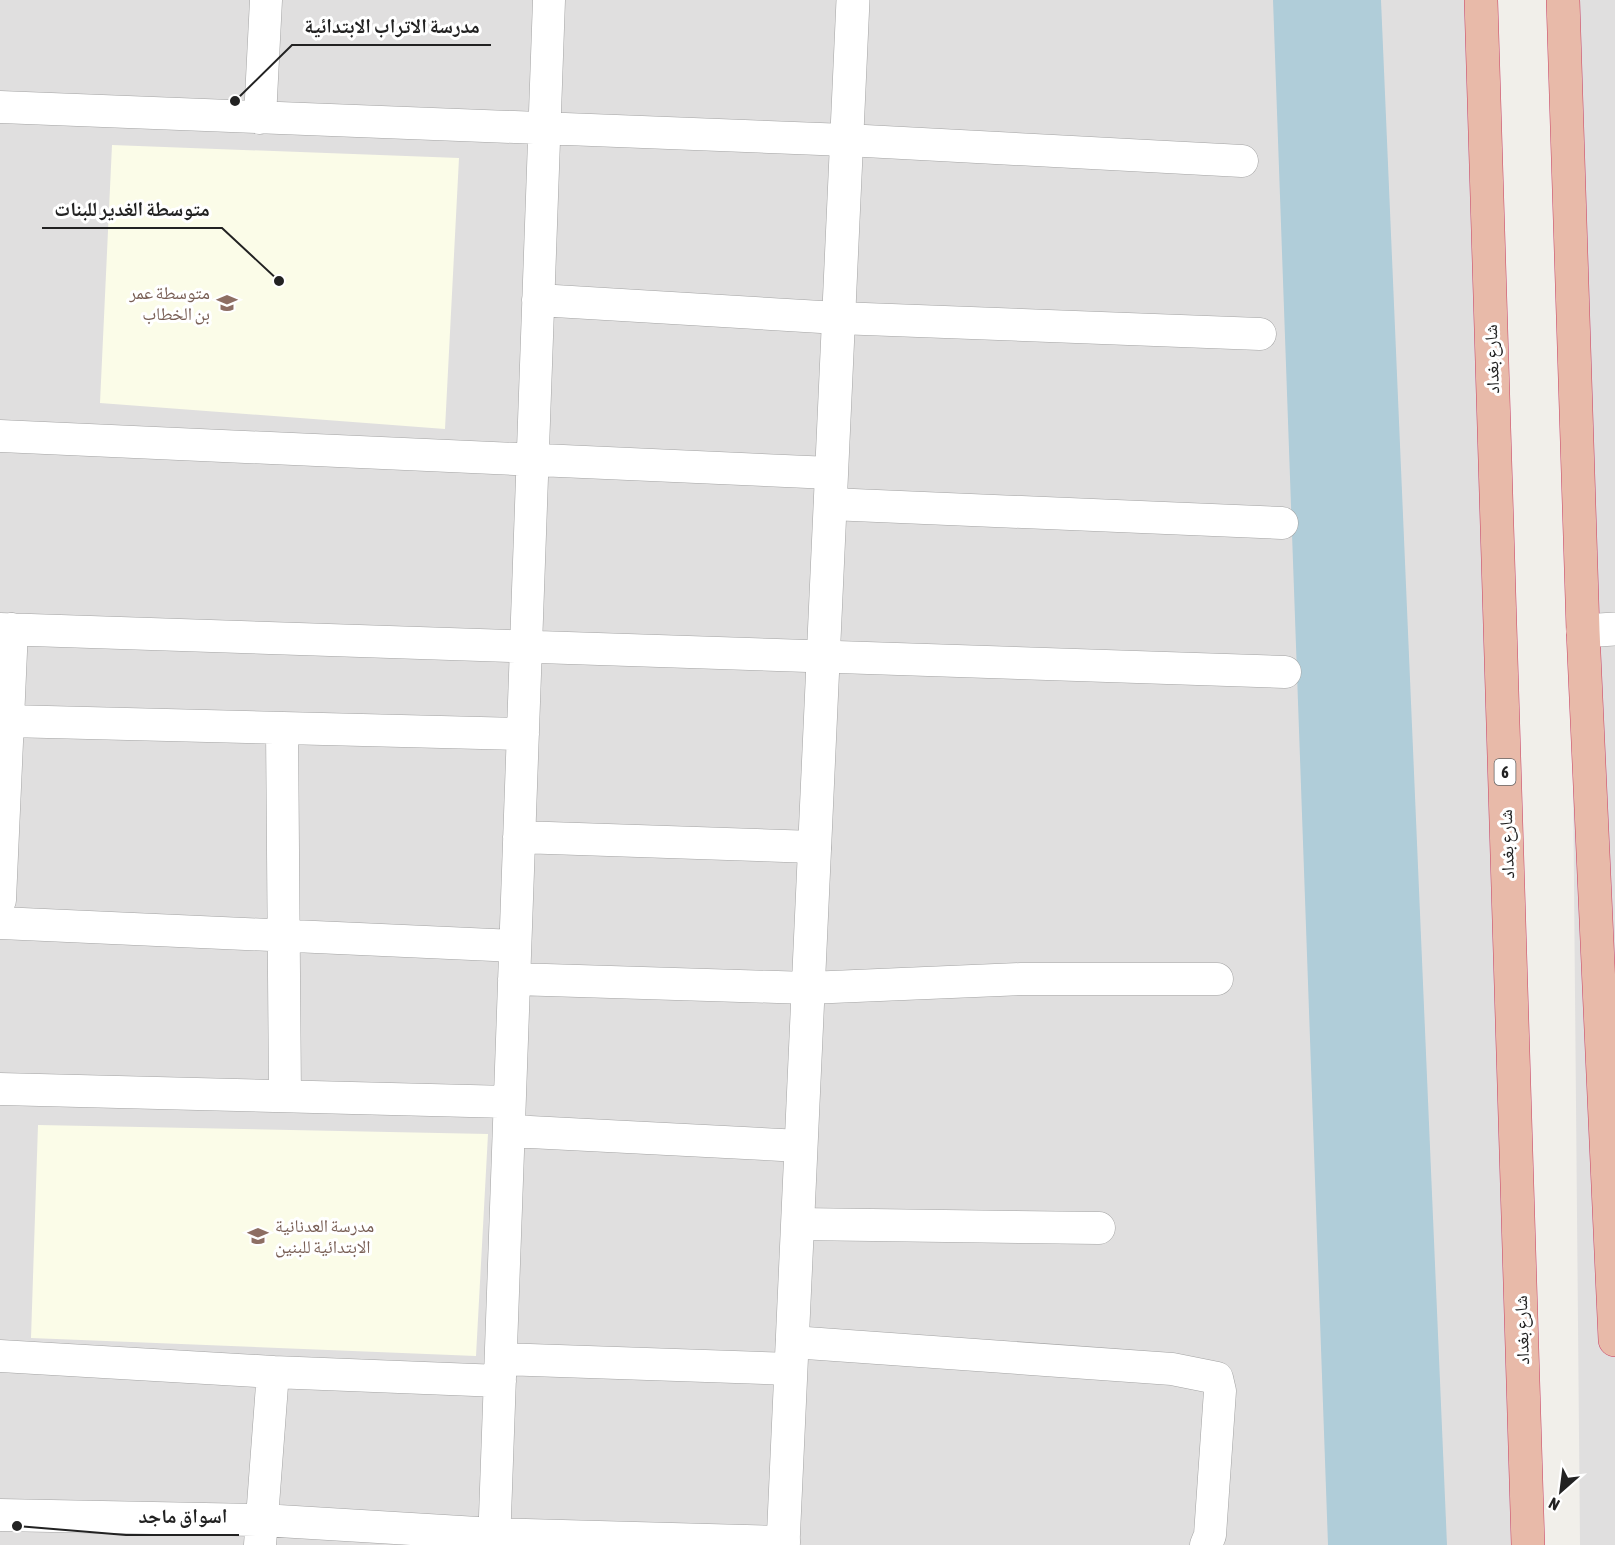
<svg xmlns="http://www.w3.org/2000/svg" width="1615" height="1545" viewBox="0 0 1615 1545" font-family="'Asap Condensed','Noto Naskh Arabic',sans-serif">
<rect width="100%" height="100%" fill="#f1efea"/>
<path fill="#e0dfdf" d="M0 0H1467L1539 1545H0Z
M1566 0H1615V1545H1580Z"/>
<path fill="#fbfce8" d="M112 145 459 158 445 429 100 403Z
M38 1125 488 1134 476 1356 31 1338Z"/>
<path fill="#b0cdd9" d="M1273 0H1381L1447 1545H1328Z"/>
<g fill="none" stroke-linecap="round" stroke-linejoin="round">
<g stroke="#a3a3a3" stroke-width="33">
<path id="minor" d="M0 107 846 140 1242 161
M260 118 266 0
M538 300 838 318 1260 334
M0 436 831 473
M830 504 1282 523
M0 629 1285 672
M8 721 523 734
M282 728 285 1096
M519 837 815 847
M0 900 12 629
M0 923 515 946
M514 979 808 988 1021 979H1217
M0 1089 509 1102
M510 1131 801 1146
M798 1224 1099 1228
M792 1342 1172 1369 1217 1378 1220 1391 1210 1535 1206 1545
M0 1356 273 1372 500 1381
M501 1359 791 1369
M0 1515 262 1520 494 1534 784 1542
M260 1545 273 1372
M494 1545 549 0"/>
</g>
<g stroke="#a3a3a3" stroke-width="34">
<path id="tertiary" d="M1583 631 1615 629
M783 1545 853 0"/>
</g>
<g stroke="#c73f64" stroke-width="34">
<path id="trunk" d="M1481 0 1528 1545
M1563 0 1583 631 1615 1340"/>
</g>
<use href="#minor" stroke="#fff" stroke-width="32"/>
<use href="#tertiary" stroke="#fff" stroke-width="33"/>
<use href="#trunk" stroke="#e8baa9" stroke-width="33"/>
</g>
<defs>
<g id="school-bare" transform="scale(1.62)"><path d="M0-5L7-2L0 1L-7-2ZM-4 1L0 2.5L4 1V4Q0 6-4 4Z" fill="#8d6e63" stroke="#fff" stroke-width="2.5" paint-order="stroke"/></g>
</defs>
<g fill-rule="evenodd">
<use href="#school-bare" x="227" y="303"/>
<use href="#school-bare" x="258" y="1236"/>
</g>
<g text-anchor="middle" stroke-width="6" stroke-linejoin="round" paint-order="stroke">
<rect fill="#fff" stroke="#646464" stroke-width="1.5" x="1494.5" y="759" width="21" height="26" rx="4.5"/>
<g font-size="16" font-weight="bold" fill="#222">
<text x="1505" y="778">6</text>
</g>
<g font-size="18" fill="#785e54" stroke="#fff" text-anchor="end">
<text x="210" y="299">متوسطة عمر<tspan x="210" dy="21">بن الخطاب</tspan></text>
<text x="275" y="1232" text-anchor="start">مدرسة العدنانية<tspan x="275" dy="21">الابتدائية للبنين</tspan></text>
</g>
<g font-size="18" fill="#222" stroke="#fff">
<text transform="translate(1492 359) rotate(-92)" y="6">شارع بغداد</text>
<text transform="translate(1507 844) rotate(-92)" y="6">شارع بغداد</text>
<text transform="translate(1522 1330) rotate(-92)" y="6">شارع بغداد</text>
</g>
</g>
<path fill="none" stroke="#222" stroke-width="2" d="M235 101L292 45H491M279 281L222 228H42M17 1526L126 1535H239"/>
<g fill="#222" stroke="#fff" stroke-width="2">
<circle cx="235" cy="101" r="6"/>
<circle cx="279" cy="281" r="6"/>
<circle cx="17" cy="1526" r="6"/>
</g>
<g font-size="20" text-anchor="middle" font-weight="bold" fill="#222" stroke="#fff" stroke-width="6" stroke-linejoin="round" paint-order="stroke">
<text x="392" y="33">مدرسة الاتراب الابتدائية</text>
<text x="132" y="216">متوسطة الغدير للبنات</text>
<text x="183" y="1523">اسواق ماجد</text>
</g>
<g transform="translate(1561 1491) rotate(208)" stroke="#ffffff" stroke-width="4.5" paint-order="stroke">
<path d="M0-4.5L10 22L0 15L-10 22Z" fill="#222222"/>
<text y="-9" font-size="16" font-weight="bold" text-anchor="middle" fill="#222222">N</text>
</g>
</svg>
